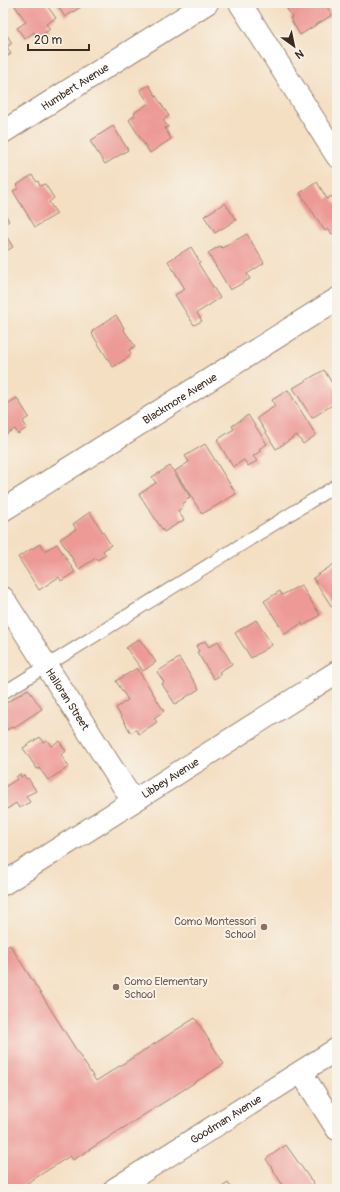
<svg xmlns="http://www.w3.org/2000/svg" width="340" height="1192" viewBox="0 0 340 1192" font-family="Pangolin,sans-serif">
<rect width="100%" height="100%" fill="#f7f3e8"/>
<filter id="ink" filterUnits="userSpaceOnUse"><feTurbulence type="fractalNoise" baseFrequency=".025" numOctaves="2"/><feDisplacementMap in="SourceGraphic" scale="8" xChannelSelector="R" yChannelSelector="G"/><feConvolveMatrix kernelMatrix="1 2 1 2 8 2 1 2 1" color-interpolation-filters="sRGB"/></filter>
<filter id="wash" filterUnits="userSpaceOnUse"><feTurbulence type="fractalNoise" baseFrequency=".012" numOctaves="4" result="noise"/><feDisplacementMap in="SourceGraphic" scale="16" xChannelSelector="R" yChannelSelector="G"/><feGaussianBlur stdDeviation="0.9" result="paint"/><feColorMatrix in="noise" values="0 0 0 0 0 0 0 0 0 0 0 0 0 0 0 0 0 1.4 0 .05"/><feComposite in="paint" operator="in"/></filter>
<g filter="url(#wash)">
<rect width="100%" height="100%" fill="#f4dfc3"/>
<g id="blocks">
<path fill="#ed9996" d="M20 3H45L56 18 46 24 50 29 38 38 34 32 25 39 17 28 26 22 15 6Z
M56 3H87L65 17Z
M286 3H325L332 15 300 35 290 18 292 17 284 4Z
M3 29 12 43 7 47 11 54 3 58Z
M149 85 169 116 163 120 168 127 165 128 171 139 150 153 129 120 135 115 134 113 149 103 140 90Z
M113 126 128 150 105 164 90 141Z
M32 175 37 182 38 181 40 186 45 184 54 198 49 202 57 214 35 227 13 191 19 188 17 185Z
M317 182 327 199 331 196 337 205V231L332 234 328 229 325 231 300 193Z
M225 203 236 220 215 233 204 216Z
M3 211 9 221 3 225Z
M3 231 13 247 3 253Z
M247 234 264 263 247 274 250 279 230 290 208 253 220 246 222 248Z
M191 247 200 262 198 263 220 298 197 313 202 321 194 325 175 295 185 289 168 261Z
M116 315 124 328 123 329 135 346 129 350 131 354 129 357 113 367 92 334 93 333 92 331Z
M324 370 337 391V402L312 418 293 388Z
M288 390 316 435 303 444 297 435 276 449 257 418 275 406 272 400Z
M3 397 7 404 17 398 29 417 23 421 27 428 18 434 15 429 6 434 3 429V421L5 420 3 416Z
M248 415 267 444 259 449 261 451 253 456 257 461 248 466 244 460 233 467 217 440 234 429 232 426Z
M205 444 236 494 202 514 175 471 189 462 185 456Z
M170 466 190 497 182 505 183 507 178 511 184 520 164 532 139 494 156 483 152 477Z
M90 512 111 545 103 551 106 555 97 560 96 558 79 569 60 539 76 529 73 524Z
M40 544 44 551 57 544 75 572 61 581 59 577 39 590 18 557Z
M334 564 337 569V604L332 607 313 578Z
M301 585 320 615 303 626 302 623 285 634 264 601 280 591 282 595Z
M256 620 272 645 251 658 235 633Z
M139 639 156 662 143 671 126 648Z
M205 641 209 647 218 641 232 664 219 672 221 675 214 679 197 652 199 651 196 646Z
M179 658 199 689 175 704 162 684 164 682 157 672Z
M137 668 164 711 154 718 157 722 139 734 136 730 131 733 116 708 128 700 116 681Z
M28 689 42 709 13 728 12 727 6 730 3 725V705Z
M40 737 43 742 47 740 51 746 59 741 66 751 61 755 69 767 48 780 39 768 37 769 23 748Z
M20 774 21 777 24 775 26 779 28 778 36 791 26 796 30 802 19 808 16 803 7 809 3 802V788L17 779 16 777Z
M10 945 96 1081 195 1018 224 1064 73 1160 70 1156 18 1189H3V949Z
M286 1145 315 1186 310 1189H281L284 1187 266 1159Z
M228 1183 232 1189H219Z"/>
</g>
</g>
<g filter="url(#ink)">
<use href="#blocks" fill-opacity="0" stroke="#988470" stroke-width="1"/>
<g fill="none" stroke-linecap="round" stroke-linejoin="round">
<g stroke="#988470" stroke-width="14">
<path id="service" d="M3 693 337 485"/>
</g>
<g stroke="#988470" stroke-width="24">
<g id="minor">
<path d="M240 3 337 156"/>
<path id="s1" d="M3 132 207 3"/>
<path id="s2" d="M3 510 337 299"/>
<path id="s3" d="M3 598 133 801"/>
<path id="s4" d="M3 884 337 672"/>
<path d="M301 1072 337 1129"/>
<path id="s5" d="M115 1189 337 1049"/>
</g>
</g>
<use href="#service" stroke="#fff" stroke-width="12"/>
<use href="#minor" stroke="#fff" stroke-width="22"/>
</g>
</g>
<g fill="#8d6e63" stroke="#f7f3e8" stroke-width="1.5">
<circle cx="264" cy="927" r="4"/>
<circle cx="116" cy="987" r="4"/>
</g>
<g text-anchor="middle" stroke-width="4" stroke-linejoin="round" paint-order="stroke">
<g font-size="11" fill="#3b2a1e" stroke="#f7f3e8">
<text dy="4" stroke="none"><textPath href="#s1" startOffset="85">Humbert Avenue</textPath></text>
<text dy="4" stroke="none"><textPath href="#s2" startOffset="209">Blackmore Avenue</textPath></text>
<text dy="4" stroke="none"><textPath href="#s3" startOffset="120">Halloran Street</textPath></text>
<text dy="4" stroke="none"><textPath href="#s4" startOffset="198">Libbey Avenue</textPath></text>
<text dy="4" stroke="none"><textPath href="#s5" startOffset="131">Goodman Avenue</textPath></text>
</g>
<g font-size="11" fill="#785e54" stroke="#f7f3e8" text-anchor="end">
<text x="256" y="925">Como Montessori<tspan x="256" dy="13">School</tspan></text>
<text x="124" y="985" text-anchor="start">Como Elementary<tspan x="124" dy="13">School</tspan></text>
</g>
</g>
<rect width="340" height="1192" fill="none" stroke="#f7f3e8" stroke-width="16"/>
<g transform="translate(294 46) rotate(147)" stroke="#f7f3e8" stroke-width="3" paint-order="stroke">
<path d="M0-3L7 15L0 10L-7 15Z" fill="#3b2a1e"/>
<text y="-6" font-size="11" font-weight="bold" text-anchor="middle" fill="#3b2a1e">N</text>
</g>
<path d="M28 44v6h61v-6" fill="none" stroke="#3b2a1e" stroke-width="2"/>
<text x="34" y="44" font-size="12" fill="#3b2a1e" stroke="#f7f3e8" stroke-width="3" paint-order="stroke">20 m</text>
</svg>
